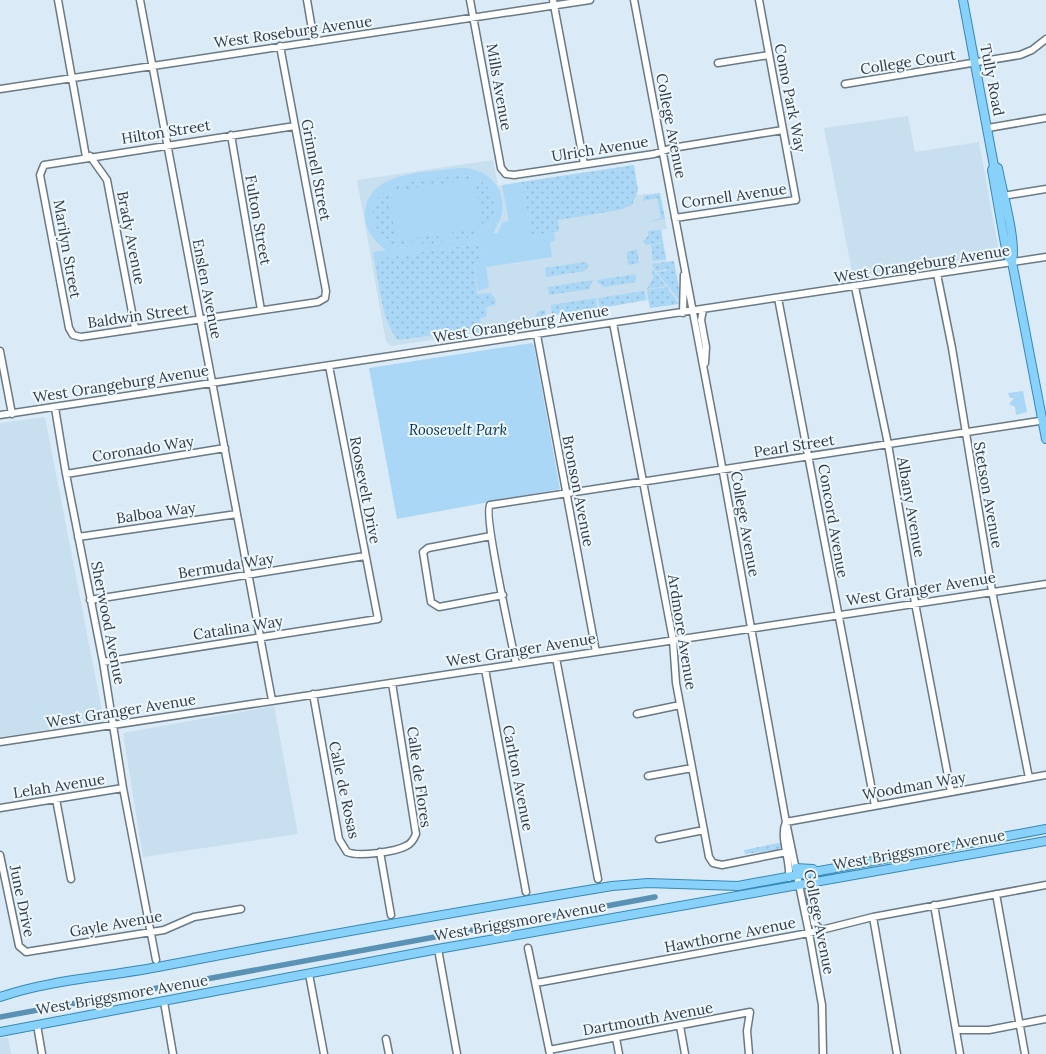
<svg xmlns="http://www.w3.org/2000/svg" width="1046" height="1054" viewBox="0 0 1046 1054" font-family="Lora,serif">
<defs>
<pattern id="grass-dots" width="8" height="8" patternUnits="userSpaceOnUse" patternTransform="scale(1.25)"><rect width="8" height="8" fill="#aad7f6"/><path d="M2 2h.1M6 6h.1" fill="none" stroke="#93b9d4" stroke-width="1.8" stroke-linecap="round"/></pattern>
</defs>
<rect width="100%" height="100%" fill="#daebf7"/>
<path fill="#c7dfee" d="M908 116 915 152 979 142 999 252 998 255 853 277 824 128Z
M493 160 498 186 634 165 637 195 660 193 667 229 661 230 667 262 674 261 680 303 650 308 648 300 577 312 546 314 547 322 392 346 386 342 357 180Z
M45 417 104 721 0 737V423Z
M274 706 298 834 143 857 123 733Z
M8 1037 11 1054H0V1038Z"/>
<path fill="url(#grass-dots)" d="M634 165 638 190 632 205 619 210 558 220 559 231 532 236 521 182Z
M460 175C500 176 508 222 472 237 451 240 419 249 399 247 389 245 380 237 376 228 355 180 431 179 460 175Z
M660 193 665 219 648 222 661 218 657 198 643 201 644 196Z
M661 230 663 242 646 245 643 241 648 236V231Z
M663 243 666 259 653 261 651 245Z
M479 244 482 263 474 264 477 294 491 293 496 300 495 305 486 307 487 316 480 319 481 325H489L490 331 474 333 470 330 398 340C381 320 380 285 374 259Z
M637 249 639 263 628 265 627 252Z
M674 261 681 299H679L656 272 667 271V269L655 271 652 264Z
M585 262 589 265 585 271 546 277 545 268Z
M652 269 666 286 647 289 653 278Z
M636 274V282L604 287 597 282V280Z
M593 280 589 289 549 295 548 287Z
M667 287 679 304 650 308 647 290Z
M644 291 646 300 600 308 598 298Z
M596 298 597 309 552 315 551 305Z
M545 310 547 322 496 330 497 323 535 317 538 311Z
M783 842 784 847 779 850 745 854 744 850Z"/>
<path fill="#aad7f6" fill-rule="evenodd" d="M458 168C484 166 506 186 502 212 501 220 496 227 493 234L498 233 502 223 509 221 502 185 521 182 532 236 554 232 555 241 550 242 552 257 486 267 489 287 478 291 474 264 482 263 479 244 374 259 373 252 386 250C374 241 365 230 365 215 366 170 427 173 458 168ZM460 175C500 176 508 222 472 237 451 240 419 249 399 247 389 245 380 237 376 228 355 180 432 179 460 175Z
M475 179 483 228 396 241 388 192Z
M465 234V236L412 244 411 242Z
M532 343 534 346 560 489 397 519 369 368Z
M1023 391 1027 412 1016 415 1015 407 1009 404 1014 398H1010L1008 393Z"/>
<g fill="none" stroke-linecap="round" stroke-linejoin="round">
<path stroke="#5a92b6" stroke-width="5.5" d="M493 927 655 897
M0 1017 473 930"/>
<g stroke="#6a7983" stroke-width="9">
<path id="minor" d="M58 0 86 157
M140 0 272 700
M307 0 314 41
M470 0 501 168 506 174 514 175 654 154 672 148 783 130
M553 0 584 164
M634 0 719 450 786 822 809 933 822 1005 823 1054
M280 46 326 291 325 298 318 302 81 337 73 335 69 328 40 175 44 165 295 126
M718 63 769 55
M845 84 1020 55 1032 50 1046 39
M0 89 590 0
M988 128 1046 118
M231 135 261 310
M90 156 107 180 135 328
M1003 196 1046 189
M675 218 796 200 759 0
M937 274 952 348 992 591 1029 778
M855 287 888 444 915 603 951 792
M778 298 875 806
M703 310 701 320 706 347 705 363
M683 313 684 275
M613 323 673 640 676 683 709 857 713 863 722 865 792 851
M537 335 596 652
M0 351 12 414
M55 408 66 474 103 662 123 788 156 960
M0 415 1046 257
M66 474 225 448
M491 536 428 548 423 552 431 602 439 607 503 595
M78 537 237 514
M90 600 365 556
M556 658 598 879
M103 662 378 619 329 366
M516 664C512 644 483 513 490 505L1046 420
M485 669 526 892
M313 694 339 839 347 852C358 857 395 852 406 846 411 844 414 839 416 834L392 683
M637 714 680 705
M0 742 1046 584
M648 776 692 768
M56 799 71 879
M0 808 123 788
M659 839 704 830
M380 852 391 915
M0 855 19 946 26 952 164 930 194 917 241 909
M789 878C791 860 779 838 786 822L1046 775
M809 884 814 923 821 930
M996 894 1025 1054
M934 905 960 1054
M873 917 897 1054
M528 948 550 1054
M438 949 457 1054
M309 974 324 1054
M536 983 809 933 873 917 1046 885
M164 1002 173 1054
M37 1025 42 1054
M680 1026 685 1054
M956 1030H989L1046 1019
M616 1038 619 1054
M386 1039 389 1054
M549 1050 750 1012 747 1031 749 1054"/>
</g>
<g stroke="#3788b6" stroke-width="10">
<path id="major" d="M963 0 994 166 998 168C1002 191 1017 241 1012 262
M994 166 992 170 1007 255 1012 262 1046 439
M796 868 813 869
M0 997C52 979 109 977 163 966 312 937 462 911 612 886L648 883 738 886 1046 829
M0 1032 438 949 1046 841"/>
</g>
<use href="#minor" stroke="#fff" stroke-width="6"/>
<use href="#major" stroke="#88d1fa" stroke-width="8"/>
</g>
<g text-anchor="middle" stroke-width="4" stroke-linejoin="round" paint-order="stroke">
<g font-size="15" fill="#343b40" stroke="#edf7ff">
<text transform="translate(293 32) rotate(-8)" y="5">West Roseburg Avenue</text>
<text transform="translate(908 62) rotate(-9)" y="5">College Court</text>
<text transform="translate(992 80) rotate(79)" y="5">Tully Road</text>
<text transform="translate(499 87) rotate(80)" y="5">Mills Avenue</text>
<text transform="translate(790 98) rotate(79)" y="5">Como Park Way</text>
<text transform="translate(671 126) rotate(79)" y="5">College Avenue</text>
<text transform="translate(166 132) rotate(-9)" y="5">Hilton Street</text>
<text transform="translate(600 149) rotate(-9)" y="5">Ulrich Avenue</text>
<text transform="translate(316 170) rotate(79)" y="5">Grinnell Street</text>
<text transform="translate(734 196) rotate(-8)" y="5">Cornell Avenue</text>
<text transform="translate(258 220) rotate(80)" y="5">Fulton Street</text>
<text transform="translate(131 238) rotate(79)" y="5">Brady Avenue</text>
<text transform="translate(67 249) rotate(80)" y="5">Marilyn Street</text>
<text transform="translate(922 264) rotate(-9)" y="5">West Orangeburg Avenue</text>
<text transform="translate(207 289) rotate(79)" y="5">Enslen Avenue</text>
<text transform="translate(138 316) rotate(-8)" y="5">Baldwin Street</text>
<text transform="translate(521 324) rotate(-9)" y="5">West Orangeburg Avenue</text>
<text transform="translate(121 384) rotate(-9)" y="5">West Orangeburg Avenue</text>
<text transform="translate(794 446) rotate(-9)" y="5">Pearl Street</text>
<text transform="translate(143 449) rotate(-9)" y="5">Coronado Way</text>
<text transform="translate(365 490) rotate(79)" y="5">Roosevelt Drive</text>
<text transform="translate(578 491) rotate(79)" y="5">Bronson Avenue</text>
<text transform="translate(988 495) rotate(80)" y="5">Stetson Avenue</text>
<text transform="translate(911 507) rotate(80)" y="5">Albany Avenue</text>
<text transform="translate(156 513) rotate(-8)" y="5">Balboa Way</text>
<text transform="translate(833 521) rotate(80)" y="5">Concord Avenue</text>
<text transform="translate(745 524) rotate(80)" y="5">College Avenue</text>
<text transform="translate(226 566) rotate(-9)" y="5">Bermuda Way</text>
<text transform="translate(921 589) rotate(-9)" y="5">West Granger Avenue</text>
<text transform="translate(108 623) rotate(79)" y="5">Sherwood Avenue</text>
<text transform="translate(238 628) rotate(-9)" y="5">Catalina Way</text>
<text transform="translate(682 632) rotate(81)" y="5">Ardmore Avenue</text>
<text transform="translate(521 650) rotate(-9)" y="5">West Granger Avenue</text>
<text transform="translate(121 711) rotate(-9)" y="5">West Granger Avenue</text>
<text transform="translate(419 777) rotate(82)" y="5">Calle de Flores</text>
<text transform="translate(518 778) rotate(79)" y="5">Carlton Avenue</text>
<text transform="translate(59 786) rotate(-9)" y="5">Lelah Avenue</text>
<text transform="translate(914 786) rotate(-10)" y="5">Woodman Way</text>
<text transform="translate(344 790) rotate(78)" y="5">Calle de Rosas</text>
<text transform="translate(919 850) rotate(-10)" y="5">West Briggsmore Avenue</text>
<text transform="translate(22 901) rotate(78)" y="5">June Drive</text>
<text transform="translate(520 921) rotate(-10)" y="5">West Briggsmore Avenue</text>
<text transform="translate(819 922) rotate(79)" y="5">College Avenue</text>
<text transform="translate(116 924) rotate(-10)" y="5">Gayle Avenue</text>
<text transform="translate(730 935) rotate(-11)" y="5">Hawthorne Avenue</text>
<text transform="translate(122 995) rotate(-10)" y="5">West Briggsmore Avenue</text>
<text transform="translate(648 1019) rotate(-10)" y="5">Dartmouth Avenue</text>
</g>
<g font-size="15" font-style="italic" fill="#063650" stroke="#edf7ff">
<text x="458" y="435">Roosevelt Park</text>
</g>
</g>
</svg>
